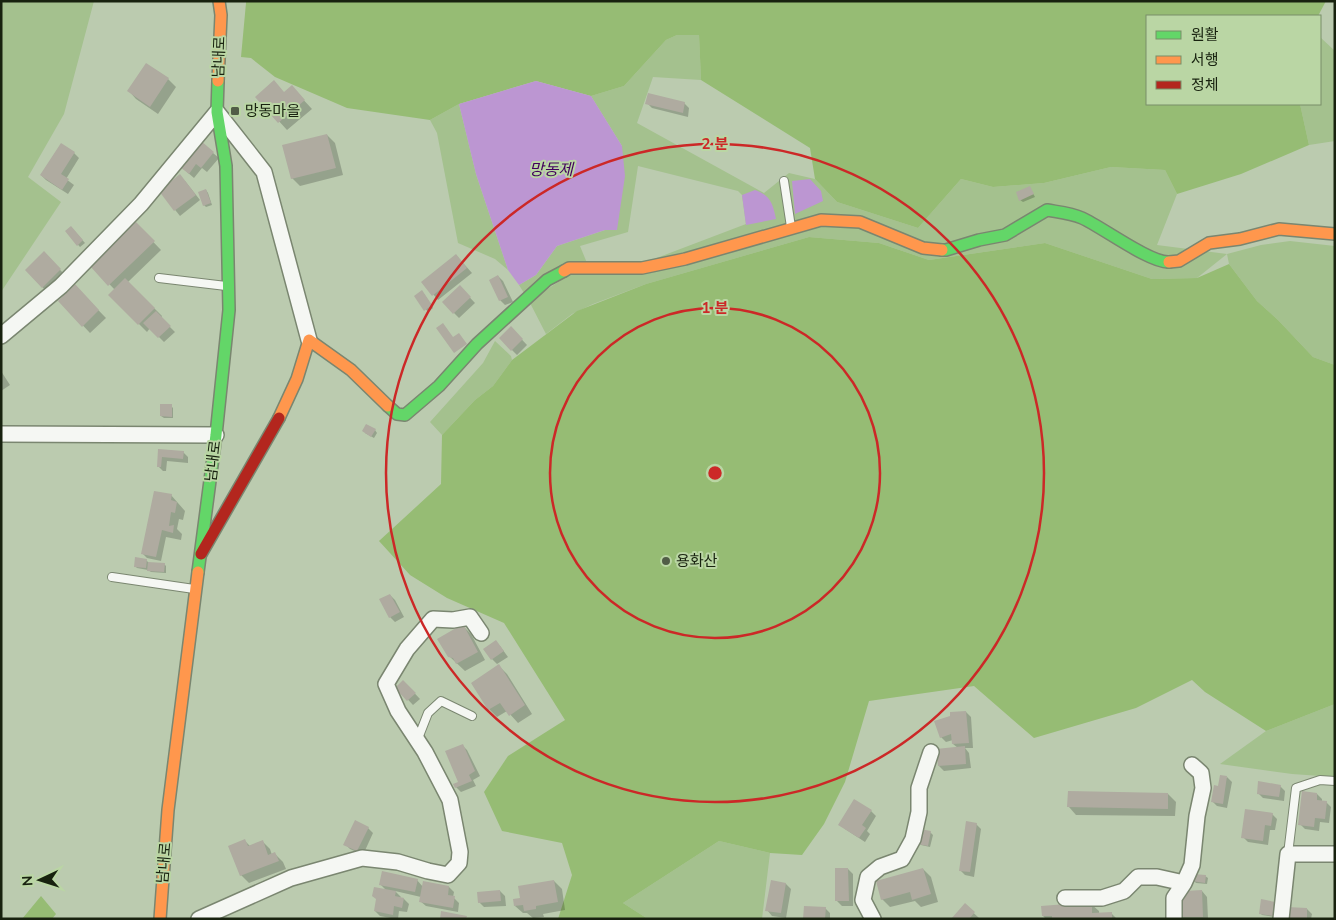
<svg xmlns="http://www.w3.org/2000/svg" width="1336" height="920" viewBox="0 0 1336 920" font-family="'Nunito Sans','Noto Sans KR',sans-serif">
<rect width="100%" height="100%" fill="#bbcbaf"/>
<path fill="#a4c18e" d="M1 1H94L64 114 28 177 61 202 1 292Z
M677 35H699L701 80 653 77 637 123 764 193 789 173 815 179 837 202 918 228 961 179 993 187 1044 183 1111 167 1165 170 1177 194 1157 245 1227 254 1261 245 1290 241 1335 246V365L1313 357 1278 320 1257 301 1229 264 1227 254 1197 278 1152 279 1045 243 929 260 879 243 809 237 646 284 593 304 572 314 546 334 529 301 569 275 654 259 746 224 742 195 738 191 638 166 628 232 580 246 587 263 524 293 519 285 536 275 557 246 605 230 622 146 591 96 624 86 666 40Z
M1320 37 1335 51V141L1309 145 1300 104H1320Z
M459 104 476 174 508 270 495 259 458 243 437 133 430 120Z
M495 341 511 356 512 360 493 386 475 400 442 435 430 422 483 363Z
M1335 704V777L1292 774 1220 764 1266 731Z
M719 841 770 853 762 919H648L623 903Z"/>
<path fill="#96bc74" d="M246 1H1326L1318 16H1147V104H1300L1309 145 1241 174 1177 194 1165 170 1111 167 1044 183 993 187 961 179 918 228 837 202 815 179 810 148 701 80 699 35H677L666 40 624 86 591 96 536 81 459 104 430 120 347 108 275 77 251 58 241 57 246 3Z
M809 237 879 243 929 260 1045 243 1152 279 1197 278 1229 264 1257 301 1278 320 1313 357 1335 365V704L1266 731 1205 692 1192 680 1136 708 1034 738 974 686 869 701 845 782 824 824 802 855 770 853 719 841 623 903 648 919H558L572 875 562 843 502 831 484 792 508 756 565 720 504 623 447 598 410 575 379 541 441 484 442 435 475 400 493 386 512 360 577 311 646 284Z
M41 896 56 914 52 919H22Z"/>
<path fill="#bc96d2" d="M536 81 591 96 622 146 625 176 617 230H605L557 246 536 275 519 285 508 270 476 174 459 104Z
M810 179 821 191 823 201 795 214 792 181Z
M755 190C770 195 773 204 776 219L746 225 742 195Z"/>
<path fill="#0003" d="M168 79 176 87 158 114 136 99 129 91Z
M285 93 299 95 312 109 287 130 257 97Z
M647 103H684L689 108 688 117 652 108Z
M327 135 335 143 343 175 300 186 292 178Z
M201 143 219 158 207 172 202 168 194 178 187 172Z
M61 144 74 153 79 158 66 179 74 185 68 194 46 180 41 175Z
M185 181 200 200 180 216 160 191Z
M1030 188 1035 197 1023 202 1020 200Z
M206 190 208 193 212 205 206 207 204 205Z
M136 224 161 250 128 282 162 316 161 318 175 332 164 342 150 328 147 332 110 295 115 290 92 266Z
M71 227 85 243 80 247 66 231Z
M44 253 65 275 47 292 26 270Z
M456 255 472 273 438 300 423 282Z
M498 276 503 281 513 302 505 305 500 300Z
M75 286 106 318 90 333 60 301Z
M460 287 475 303 459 318 443 302Z
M424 294 433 308 428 312 416 296Z
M511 328 527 345 517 355 500 338Z
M1 371 10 385 1 391Z
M171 406 173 408V418H164L161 416Z
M375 430 377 433 374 438 365 433Z
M159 450 183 452 188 457V463L167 461 166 471H163L158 466Z
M171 495 185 511 183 520 179 519 177 529 182 534 181 540 166 537 161 561 147 558 142 553Z
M146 560 149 563 164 564 166 566V573L151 572 148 570 137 568 135 566Z
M390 595 395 600 404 617 395 622 390 617Z
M463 626 471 634 485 660 465 671 449 656Z
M500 646 508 657 497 664 507 674 532 714 518 723 507 711 497 717 489 709 472 683 499 666 492 659 485 649Z
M403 681 420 699 413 705 397 688Z
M966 712 971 717 973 748H965L969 753 971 768 944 771 939 766 958 748 953 744V740L946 742 941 737Z
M462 745 467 750 480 776 473 780 476 786 461 792 456 787 460 782Z
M1227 777 1232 782 1227 808 1217 806 1212 801 1219 788Z
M1280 786 1285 791 1284 801 1263 798 1258 793Z
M1168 794 1176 802 1175 816 1076 815 1069 807Z
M1317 794 1322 799V801L1326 802 1331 807 1329 823 1320 822 1319 831 1305 829 1300 824Z
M871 811 876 816 867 831 870 834 865 842 845 829 840 824Z
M1272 814 1277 819 1275 830H1270L1268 845 1248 842 1243 837Z
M976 824 981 829 974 877 965 875 960 870Z
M368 828 373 833 363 855 350 849 345 844Z
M930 832 933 835 930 847 921 845 919 843Z
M245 841 250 846 262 841 270 849 272 855 275 854 283 862 286 869 249 883 241 875Z
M848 869 853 874V906H842L837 901Z
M923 869 931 877 938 902 921 907 915 901 890 907 882 899Z
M1205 876 1208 878 1207 884 1196 883 1194 881Z
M417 880 423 887H449L454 892 453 897 459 903 458 912 426 906 420 901 421 897 395 891 401 897 400 898 404 899 409 904 407 912 399 911 398 919H396L380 916 375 911 386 890 380 884Z
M554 881 562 889 565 910 543 914 544 917 533 918 527 913H523L515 906 521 899Z
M772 881 786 884 791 889 786 918 772 916 767 910Z
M500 891 505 896 506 906 484 907 479 902Z
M1202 891 1207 897 1208 919H1184L1182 917Z
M1274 903 1277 905 1275 917 1262 915 1260 913Z
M1091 904 1099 911V914L1111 913 1117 919H1046L1043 916Z
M965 905 979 918 978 919H952Z
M825 908 830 913V919H805Z
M1307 909 1312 914 1311 919H1288Z"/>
<path fill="#afaba0" d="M146 63 169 78 150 107 127 91Z
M274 80 284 92 292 85 305 100 278 123 255 97Z
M648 93 685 102 683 113 645 104Z
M327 134 336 168 291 179 282 145Z
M201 141 214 152 201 168 196 164 189 174 180 167Z
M61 143 75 152 61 174 69 179 62 190 40 175Z
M180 174 196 195 174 211 159 191Z
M1030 186 1034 194 1019 201 1016 192Z
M206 189 211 203 203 206 198 192Z
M136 222 155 241 108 286 90 266Z
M71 226 83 240 77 246 65 231Z
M44 251 61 269 42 288 25 270Z
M456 254 467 268 432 296 421 282Z
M498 275 508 297 499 301 489 280Z
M125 278 155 308 138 325 108 295Z
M75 284 99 310 82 327 58 301Z
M460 285 471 297 453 314 442 302Z
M422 290 432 305 424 311 414 296Z
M156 311 171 326 158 338 143 323Z
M443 323 453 337 459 333 467 344 454 353 436 328Z
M511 326 523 339 511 351 499 338Z
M160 404H172V417L160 416Z
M366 424 376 429 371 437 362 431Z
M158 449 184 451 183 459 162 457 161 467H157Z
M154 491 172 494 171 500 177 502 175 513 171 512 169 526 174 525 173 533 162 530 156 557 141 554Z
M135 557 147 559 146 568 134 567Z
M148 562 165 563 164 572 147 571Z
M390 594 400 612 389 618 379 599Z
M463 624 478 652 456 664 453 658 448 657 437 639Z
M496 640 504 651 491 660 483 649Z
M499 664 525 705 509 716 500 703 488 710 471 683Z
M403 680 416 693 407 701 395 688Z
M966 711 969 743 952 744 951 734 940 738 934 721 950 716V712Z
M463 744 475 771 469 775 472 781 455 788 453 784 458 782 445 751Z
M965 746 966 764 938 766 936 749Z
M1220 775 1227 776 1223 804 1211 802 1214 785 1218 786Z
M1258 781 1281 785 1279 797 1257 794Z
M1068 791 1168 793V809L1067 807Z
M1302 791 1317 793V800L1327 801 1325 819 1315 818 1314 827 1298 825Z
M854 799 872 810 862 825 866 828 859 838 838 825Z
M1245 809 1273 813 1271 826 1265 825 1263 841 1241 838Z
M355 820 369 827 357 851 343 845Z
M966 821 977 823 970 872 959 871Z
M920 829 931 831 928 846 917 844Z
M245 839 248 846 263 840 268 855 275 852 279 861 240 876 228 846Z
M835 868H848L849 901H835Z
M923 868 931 894 912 900 910 892 881 900 876 881Z
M382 871 418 879 415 892 379 885Z
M1193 874 1206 875 1205 883 1192 881Z
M554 880 558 902 536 906V909L524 911 523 905 514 906 513 899 520 898 518 886Z
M771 880 786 883 781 913 765 911Z
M423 881 449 886 448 895 455 896 453 908 419 902Z
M374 887 396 891 395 896 404 898 402 908 394 906 393 915 374 911 376 899 372 896Z
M500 890 501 901 478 903 477 892Z
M1202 890 1203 917H1181L1180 897 1185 896V891Z
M1261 899 1275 902 1273 916 1259 914Z
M1092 902V913L1112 912V919H1052V916H1042L1041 906Z
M965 903 975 912 969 919H951Z
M804 906 826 907 825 919H803Z
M1287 907 1307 908V919H1287Z
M441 911 467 916 466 919H440Z"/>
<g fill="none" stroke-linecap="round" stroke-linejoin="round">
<g stroke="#7a8670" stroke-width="10">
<path id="lane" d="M784 181 791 227
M159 278 226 286
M112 577 194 589
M417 741 428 713 441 701 472 716
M1288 854 1296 788 1320 780 1335 781"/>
</g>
<g stroke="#7a8670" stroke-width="18">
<path id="street" d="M1 336 61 286 141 204 217 112 264 172 309 340
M1 434 216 435
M1065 898H1102L1124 891 1138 877H1157L1184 883
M199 919 291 878 362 858 398 862 428 871 448 875 459 863 460 852 450 800 425 752 398 711 386 684 407 649 433 619 453 620 470 617 481 633
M873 919 863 900 868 877 880 867 902 859 913 839 919 812V788L931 752
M1174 919V898L1184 883 1192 865 1197 816 1203 788 1201 773 1192 765
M1281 919 1288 854H1335"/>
</g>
<g stroke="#7a8670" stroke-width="14">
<path id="fast" d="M942 250H946L979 240 1005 235 1047 210C1058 212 1071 213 1082 218 1102 227 1150 263 1169 262
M388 406 397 414 405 415 439 386 477 344 547 280 564 271
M198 572 216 435 229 310 226 166 217 112 218 81"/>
</g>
<g stroke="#7a8670" stroke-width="14">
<path id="slow" d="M218 81 221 15 219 1
M1169 262 1179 261 1209 243 1240 239 1279 229 1335 234
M564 271 569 268H642L685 259 821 220 860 222 923 248 942 250
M279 418 297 379 309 340 351 370 388 406
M160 919 168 810 198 572"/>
</g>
<g stroke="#7a8670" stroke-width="14">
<path id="jam" d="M201 554 279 418"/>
</g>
<use href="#lane" stroke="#f5f7f3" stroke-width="8"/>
<use href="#street" stroke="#f5f7f3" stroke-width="15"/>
<use href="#fast" stroke="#63d668" stroke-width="11"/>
<use href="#slow" stroke="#ff974d" stroke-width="11"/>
<use href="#jam" stroke="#b3261e" stroke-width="11"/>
</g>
<g fill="none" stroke="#cc2827" stroke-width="2.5">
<circle cx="715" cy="473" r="165"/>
<circle cx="715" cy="473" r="329"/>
</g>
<g fill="#515d47" stroke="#bad6a4" stroke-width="2">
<rect x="230" y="106" width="10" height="10" rx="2.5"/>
<circle cx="666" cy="561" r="5"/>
</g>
<g text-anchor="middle" stroke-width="4" stroke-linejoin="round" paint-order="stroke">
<g font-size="15" fill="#18220f" stroke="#bad6a4">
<text transform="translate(219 57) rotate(-88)" y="5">남내로</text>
<text transform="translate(213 461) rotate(-83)" y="5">남내로</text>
<text transform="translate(164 863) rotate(-85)" y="5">남내로</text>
</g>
<g font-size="15" fill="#18220f" stroke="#bad6a4" text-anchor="start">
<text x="245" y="116">망동마을</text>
<text x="676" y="566">용화산</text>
</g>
<g font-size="16" font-style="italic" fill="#42005d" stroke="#bad6a4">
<text x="551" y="175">망동제</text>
</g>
</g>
<circle cx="715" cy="473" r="8" fill="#cc2827" stroke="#bad6a4" stroke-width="2.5"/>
<g font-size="15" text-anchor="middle" font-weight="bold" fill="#cc2827" stroke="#bad6a4" stroke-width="4" stroke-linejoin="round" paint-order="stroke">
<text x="715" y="149">2 분</text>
<text x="715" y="313">1 분</text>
</g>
<rect width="1336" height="920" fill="none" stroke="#18220f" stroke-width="5"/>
<rect x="1146" y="15" width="175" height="90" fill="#bad6a4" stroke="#798e68"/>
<rect x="1156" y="31" width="25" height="8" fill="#63d668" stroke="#798e68"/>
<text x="1191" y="40" font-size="15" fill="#18220f">원활</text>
<rect x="1156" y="56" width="25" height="8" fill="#ff974d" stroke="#798e68"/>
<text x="1191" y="65" font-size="15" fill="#18220f">서행</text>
<rect x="1156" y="81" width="25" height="8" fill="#b3261e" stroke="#798e68"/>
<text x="1191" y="90" font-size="15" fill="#18220f">정체</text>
<g transform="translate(40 880) rotate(266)" stroke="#bad6a4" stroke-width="4" paint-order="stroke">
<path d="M0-4L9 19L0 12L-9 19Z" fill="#18220f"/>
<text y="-8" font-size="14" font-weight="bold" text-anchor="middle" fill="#18220f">N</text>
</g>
</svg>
